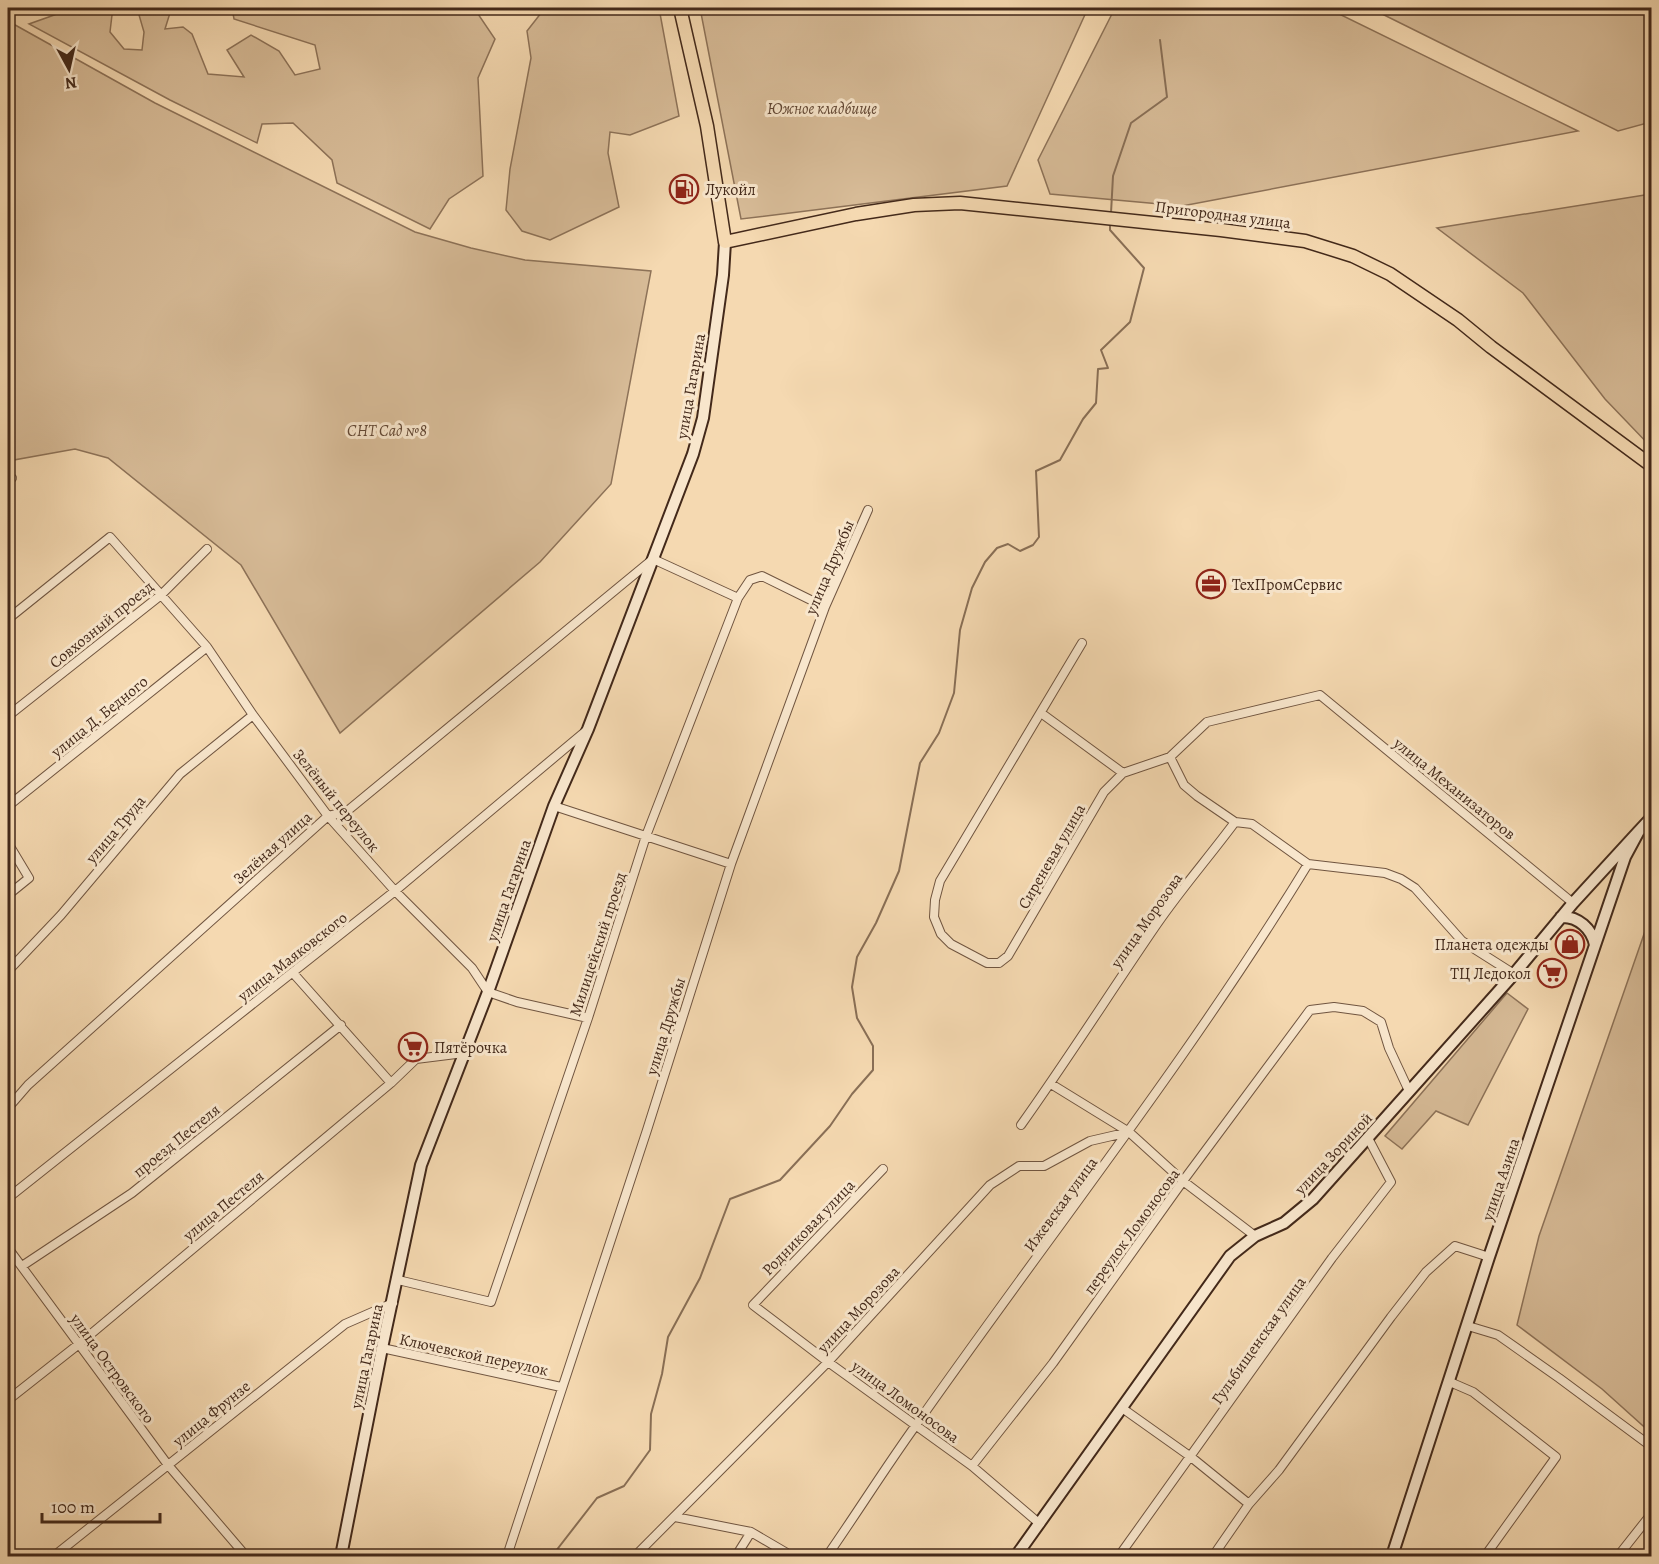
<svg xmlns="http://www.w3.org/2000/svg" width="1659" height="1564" viewBox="0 0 1659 1564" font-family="Alegreya,serif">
<rect width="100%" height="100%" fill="#f5d9b1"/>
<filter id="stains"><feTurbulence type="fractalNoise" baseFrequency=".00333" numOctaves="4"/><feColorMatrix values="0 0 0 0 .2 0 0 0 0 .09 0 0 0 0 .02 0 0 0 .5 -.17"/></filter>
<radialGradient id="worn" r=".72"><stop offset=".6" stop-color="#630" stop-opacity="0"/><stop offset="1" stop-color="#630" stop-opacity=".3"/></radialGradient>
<path fill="#d7bb97" stroke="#8d7258" stroke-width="1.5" d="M74 8H118L112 15 110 32 124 49 142 50 144 32 137 8H166L170 13 165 29 183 27 192 34 208 74 244 77 227 50 251 35 279 51 295 75 320 69 315 45 234 19 232 8H318L327 10 330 8H474L495 39 478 78 483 176 449 199 430 229 337 183 332 160 293 123 262 124 257 143 170 100 29 24Z
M545 8H659L679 116 630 135 610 132 608 153 619 207 550 240 522 231 506 210 510 169 531 58 527 31Z
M700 8H1088L1007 186 741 219Z
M1115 8H1327L1578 131 1182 206 1050 194 1038 160Z
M1370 8H1651V122L1618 131Z
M8 21 155 103 415 232 471 248 525 260 651 271 611 484 540 562 340 733 241 565 108 458 75 449 8 461Z
M1651 194H1652L1651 447 1605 399 1523 293 1437 228Z
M1651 914V1433L1602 1389 1517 1325 1539 1236Z
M1507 993 1528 1009 1468 1125 1436 1111 1402 1149 1385 1136Z"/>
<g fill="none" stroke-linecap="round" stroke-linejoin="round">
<path stroke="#896f56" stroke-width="2" d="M1111 213 1113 176 1131 123 1167 97 1160 40
M552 1556 597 1498 624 1486 650 1450 651 1414 662 1374 668 1337 700 1278 730 1199 780 1180 830 1126 852 1094 873 1070V1046L857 1018 852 987 857 957 876 923 899 871 920 763 939 733 954 693 960 630 972 588 985 562 997 548 1008 544 1020 551 1033 545 1039 537 1036 471 1060 460 1083 419 1096 403 1098 369 1108 368 1101 350 1130 322 1144 268 1110 230V222"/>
<g stroke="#705540" stroke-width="10">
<path id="street" d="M8 482 12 478
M8 619 110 537 207 647 253 715 328 816 395 891 472 968 488 992 517 1002 588 1018
M1082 643 940 881 935 900 934 917 941 934 951 944 987 963H999L1008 956 1104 792 1123 773 1170 757 1207 722 1320 695 1573 903
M1041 713 1123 773
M8 716 161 595 207 549
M1170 757 1184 785 1197 796 1235 822 1252 824 1308 864 1385 873 1401 879 1415 888 1462 941 1514 974
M8 806 207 647
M554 806 731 864
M8 843 29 878 8 895
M8 971 61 915 180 774 253 715
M293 973 391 1083
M1051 1084 1129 1132 1183 1181 1255 1236
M8 1108 28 1085 328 816 346 812 653 559 738 598 750 580 762 576 825 607
M1021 1125C1068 1059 1111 991 1157 924 1181 889 1209 857 1235 822
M883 1169 753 1305 828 1362 972 1466 1040 1524
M8 1198 395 891 587 730
M8 1248 168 1465 246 1556
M22 1266 132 1193 341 1025
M398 1280 491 1302 588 1018 646 836 738 598
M1468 1326 1498 1335 1559 1378 1652 1447
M382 1348 561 1387
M1450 1382 1473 1392 1556 1457 1485 1556
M8 1400 79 1344 391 1083 416 1059 464 1053
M1122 1408 1191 1457 1249 1504
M972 1466 1053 1363 1183 1181 1310 1010 1334 1007 1363 1011 1381 1022 1389 1048 1409 1091
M675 1517 751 1532 792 1556
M54 1556 345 1324 393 1303
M507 1556 647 1130 731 864 825 607 868 510
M635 1556 828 1362 990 1185 1019 1166H1044L1090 1141 1129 1132
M736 1556 751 1532
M827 1556C857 1513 885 1468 916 1425 1047 1238 1189 1059 1308 864
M1119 1556 1332 1258 1391 1182 1368 1138
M1213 1556 1249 1504 1279 1470 1391 1317 1426 1272 1455 1246 1489 1257
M1618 1556 1652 1513"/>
</g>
<g stroke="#43291a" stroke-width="14">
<path id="secondary" d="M1561 917C1578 916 1592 929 1595 945
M341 1556 382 1348 421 1165 488 992 554 806 588 729 693 454 703 418 723 275 725 242
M1016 1556 1230 1256 1255 1236 1284 1223 1313 1199 1514 974 1573 903 1639 831
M1392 1556 1489 1257 1625 857 1639 831 1652 817"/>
</g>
<g stroke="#43291a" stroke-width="15">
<path id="primary" d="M680 8 707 126 725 242 856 214 914 205 960 203 1221 230 1305 241 1353 256 1390 274 1458 320 1491 347 1652 466"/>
</g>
<use href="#street" stroke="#f8e6cc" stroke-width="8"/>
<use href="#secondary" stroke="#f8e6cc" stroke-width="10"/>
<use href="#primary" stroke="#f5d9b1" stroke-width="12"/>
</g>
<defs>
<g id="fuel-ring" transform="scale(1.5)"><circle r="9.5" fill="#f8e6cc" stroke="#8f2418" stroke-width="1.5"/><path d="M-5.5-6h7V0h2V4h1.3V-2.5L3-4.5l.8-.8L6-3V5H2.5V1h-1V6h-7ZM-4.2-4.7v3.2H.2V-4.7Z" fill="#8f2418"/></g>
<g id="office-ring" transform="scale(1.5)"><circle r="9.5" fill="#f8e6cc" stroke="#8f2418" stroke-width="1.5"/><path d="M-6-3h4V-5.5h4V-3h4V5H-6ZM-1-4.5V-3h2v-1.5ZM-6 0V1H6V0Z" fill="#8f2418"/></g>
<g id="shop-ring" transform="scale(1.5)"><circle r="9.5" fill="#f8e6cc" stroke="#8f2418" stroke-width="1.5"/><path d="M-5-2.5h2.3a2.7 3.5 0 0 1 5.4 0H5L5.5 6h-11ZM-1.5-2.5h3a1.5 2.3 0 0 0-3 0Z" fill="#8f2418"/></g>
<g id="supermarket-ring" transform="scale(1.5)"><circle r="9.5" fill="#f8e6cc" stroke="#8f2418" stroke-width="1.5"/><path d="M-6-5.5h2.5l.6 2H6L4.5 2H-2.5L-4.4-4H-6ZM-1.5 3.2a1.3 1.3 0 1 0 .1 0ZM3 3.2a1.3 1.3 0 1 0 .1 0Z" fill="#8f2418"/></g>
</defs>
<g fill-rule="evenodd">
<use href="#fuel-ring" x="684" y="189"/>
<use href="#office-ring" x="1211" y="584"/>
<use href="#shop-ring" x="1570" y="944"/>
<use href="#supermarket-ring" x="1552" y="973"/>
<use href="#supermarket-ring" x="413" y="1047"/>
</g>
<g text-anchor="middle" stroke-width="6" stroke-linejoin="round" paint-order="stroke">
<g font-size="16" font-style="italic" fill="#614633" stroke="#f8e6cc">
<text x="822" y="114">Южное кладбище</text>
<text x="387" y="436">СНТ Сад №8</text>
</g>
<g font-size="16" fill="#43291a" stroke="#f8e6cc" text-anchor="start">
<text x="705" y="195">Лукойл</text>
<text x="1232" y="590">ТехПромСервис</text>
<text x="1549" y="950" text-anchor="end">Планета одежды</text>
<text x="1531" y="979" text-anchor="end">ТЦ Ледокол</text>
<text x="434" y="1053">Пятёрочка</text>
</g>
<g font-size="16" fill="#43291a" stroke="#f8e6cc">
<text transform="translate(1223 214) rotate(7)" y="6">Пригородная улица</text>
<text transform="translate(690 386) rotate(-80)" y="6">улица Гагарина</text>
<text transform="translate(829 567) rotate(-67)" y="6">улица Дружбы</text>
<text transform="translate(101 624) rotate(-39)" y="6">Совхозный проезд</text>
<text transform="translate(99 716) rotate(-39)" y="6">улица Д. Бедного</text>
<text transform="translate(1455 788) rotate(39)" y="6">улица Механизаторов</text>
<text transform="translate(337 800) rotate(51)" y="6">Зелёный переулок</text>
<text transform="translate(115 829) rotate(-50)" y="6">улица Труда</text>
<text transform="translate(272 847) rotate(-42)" y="6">Зелёная улица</text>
<text transform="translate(1051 856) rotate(-60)" y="6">Сиреневая улица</text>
<text transform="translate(508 890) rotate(-71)" y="6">улица Гагарина</text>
<text transform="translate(1146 920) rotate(-55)" y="6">улица Морозова</text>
<text transform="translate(597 944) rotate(-72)" y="6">Милицейский проезд</text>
<text transform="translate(292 956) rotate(-38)" y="6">улица Маяковского</text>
<text transform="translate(665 1026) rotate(-73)" y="6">улица Дружбы</text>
<text transform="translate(176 1140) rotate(-39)" y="6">проезд Пестеля</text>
<text transform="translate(1333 1153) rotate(-47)" y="6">улица Зориной</text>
<text transform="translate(1500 1179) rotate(-71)" y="6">улица Азина</text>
<text transform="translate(1060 1204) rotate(-54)" y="6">Ижевская улица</text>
<text transform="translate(223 1205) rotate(-40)" y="6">улица Пестеля</text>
<text transform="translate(808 1227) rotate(-46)" y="6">Родниковая улица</text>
<text transform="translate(1131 1231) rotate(-54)" y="6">переулок Ломоносова</text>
<text transform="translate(858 1309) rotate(-47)" y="6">улица Морозова</text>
<text transform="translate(1258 1340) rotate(-55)" y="6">Гульбищенская улица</text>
<text transform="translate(474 1354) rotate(12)" y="6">Ключевской переулок</text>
<text transform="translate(366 1356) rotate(-78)" y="6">улица Гагарина</text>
<text transform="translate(113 1368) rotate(54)" y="6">улица Островского</text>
<text transform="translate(906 1401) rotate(36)" y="6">улица Ломоносова</text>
<text transform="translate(211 1413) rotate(-39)" y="6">улица Фрунзе</text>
</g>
</g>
<rect width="1659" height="1564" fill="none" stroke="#f5d9b1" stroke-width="30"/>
<rect x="9" y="9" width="1641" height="1546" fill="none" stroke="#43291a" stroke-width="3"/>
<rect x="15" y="15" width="1629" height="1534" fill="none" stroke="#43291a" stroke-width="1.5"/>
<g transform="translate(69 69) rotate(172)" stroke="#f8e6cc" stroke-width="4.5" paint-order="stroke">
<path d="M0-4.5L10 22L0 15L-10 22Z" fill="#43291a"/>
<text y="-9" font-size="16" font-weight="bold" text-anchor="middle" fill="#43291a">N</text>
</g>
<path d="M42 1513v9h118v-9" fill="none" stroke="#43291a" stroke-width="3"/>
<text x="51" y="1513" font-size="18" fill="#43291a" stroke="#f8e6cc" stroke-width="4.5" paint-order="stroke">100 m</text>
<rect width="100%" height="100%" filter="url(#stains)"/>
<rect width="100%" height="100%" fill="url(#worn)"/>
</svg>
